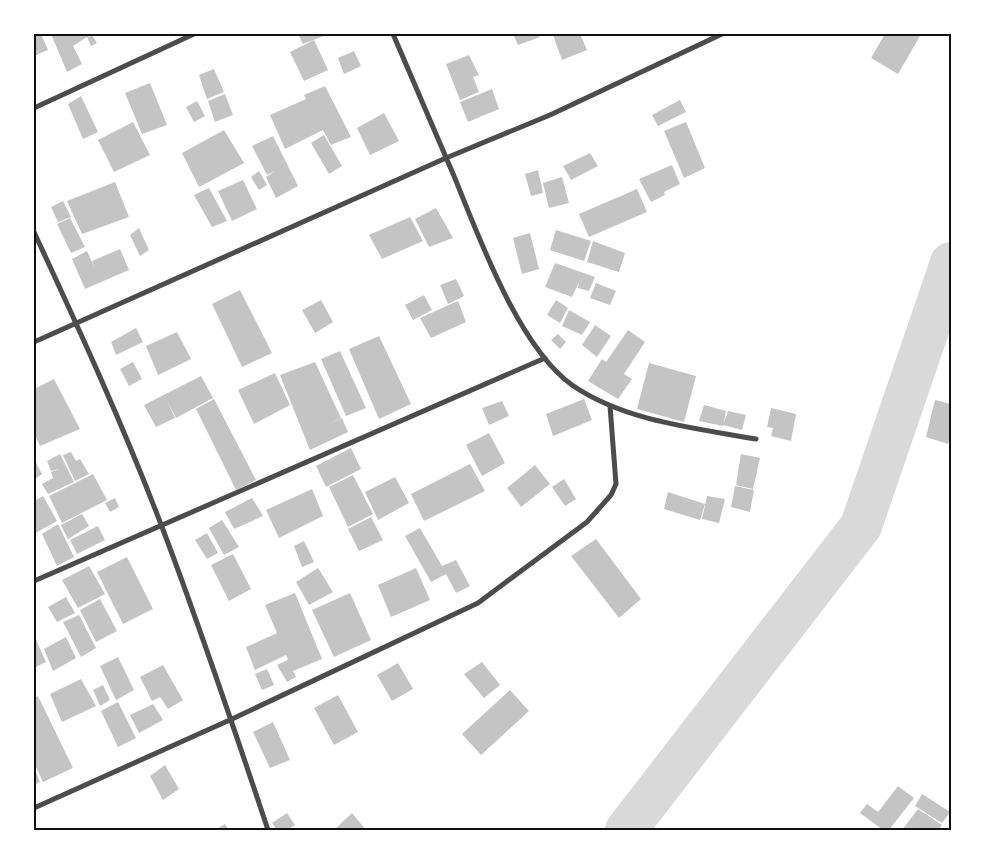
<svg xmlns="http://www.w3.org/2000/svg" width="985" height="864" viewBox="0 0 985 864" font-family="'Work Sans',sans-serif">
<rect width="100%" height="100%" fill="#fff"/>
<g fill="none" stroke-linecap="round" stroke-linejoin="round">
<path stroke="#d9d9d9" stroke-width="42" d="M626 830 861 526 951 263"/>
</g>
<path fill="#c4c4c4" d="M41 34 48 50 34 56V35Z
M51 34H87L89 37 92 35 97 43 91 46 87 37 73 46 82 64 67 72Z
M298 34H329L303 44Z
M513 34H539L540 37 518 45Z
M557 34H580L587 50 562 60 553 35Z
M885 34H916L920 36 898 74 871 58Z
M314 40 328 70 304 81 290 52Z
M354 51 361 66 344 74 338 58Z
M469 55 479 75 473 77 479 92 460 100 446 64Z
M214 69 224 92 207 99 199 75Z
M150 83 167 125 142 134 125 93Z
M325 86 351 137 331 145 323 130 285 149 270 115 306 99 304 95Z
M492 89 499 109 468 122 460 102Z
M225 94 233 115 215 122 208 101Z
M81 96 98 132 83 139 68 104Z
M680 100 686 112 658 126 652 115Z
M197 101 205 116 194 122 186 107Z
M384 113 399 141 370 155 357 128Z
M133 122 150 155 114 172 98 140Z
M686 122 705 168 684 178 664 131Z
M224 130 244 163 199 187 182 153Z
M324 135 342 166 329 174 311 143Z
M273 136 298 186 276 198 266 177 275 171 267 175 252 146Z
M590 153 598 166 571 180 563 166Z
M672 165 680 184 664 192 665 195 651 202 639 179Z
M538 170 543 193 531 196 525 174Z
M259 171 267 185 259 190 251 177Z
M562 177 569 203 549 208 543 183Z
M243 180 257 209 232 221 218 191Z
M115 182 129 217 82 234 67 201Z
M209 188 227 221 212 227 194 195Z
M637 189 647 212 589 237 579 214Z
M63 201 71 217 58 222 51 207Z
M436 208 453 238 429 247 415 219Z
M410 217 423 241 382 259 369 235Z
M70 218 85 247 71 253 57 224Z
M139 228 149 250 140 256 130 235Z
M556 230 591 241 584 261 550 250Z
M530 233 539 269 522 274 513 238Z
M593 241 625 253 619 272 587 262Z
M120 249 129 270 85 289 72 259 87 251 95 269 92 261Z
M555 263 595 277 589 291 578 288 579 282 572 297 545 287Z
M456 279 464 296 448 304 440 285Z
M596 283 616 291 610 305 590 298Z
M240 290 272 353 242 367 212 304Z
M424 295 432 310 413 320 405 305Z
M321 300 333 322 315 333 302 310Z
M556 300 568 308 560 323 547 315Z
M458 301 466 322 431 338 420 318Z
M569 310 590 322 582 335 562 326Z
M595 325 611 336 597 357 582 345Z
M136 328 143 342 116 355 111 342Z
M628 330 645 342 624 374 632 379 618 399 588 381 602 359 606 362Z
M177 332 191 359 158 375 146 346Z
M558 334 566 342 560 349 551 340Z
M379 336 411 404 379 419 349 349Z
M340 351 366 408 346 416 321 359Z
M133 362 142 379 129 386 120 369Z
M315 362 341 418 324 426 342 418 348 432 310 450 280 375Z
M649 363 696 376 684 422 637 409Z
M275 373 290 405 254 424 238 390Z
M201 376 213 398 176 418 167 401 175 418 156 427 144 405Z
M54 379 80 429 40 446 34 432V389Z
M214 399 256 480 236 490 196 409Z
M584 399 592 420 553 436 546 414Z
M935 400 951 404V431L948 444 926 437Z
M502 401 509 416 489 425 482 408Z
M704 405 726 411 723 426 699 421Z
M771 408 796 414 791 441 771 436 773 428 767 427Z
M728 411 746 415 742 430 723 425Z
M489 433 505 463 482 476 466 445Z
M351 448 361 469 326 487 316 466Z
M71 452 76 461 80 459 89 474 75 481 63 455Z
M60 454 74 482 48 494 42 484 53 478 51 472 59 469 51 471 47 461Z
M741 454 760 458 753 489 736 485Z
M34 459 42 474 34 480Z
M470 464 485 491 424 521 411 494Z
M535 465 550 484 521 507 507 488Z
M93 474 107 500 62 523 49 496Z
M353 475 373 514 348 527 329 487Z
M395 477 409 503 378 520 365 492Z
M564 479 576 499 565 506 552 487Z
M735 486 754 490 750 512 731 507Z
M312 489 323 516 279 538 266 510Z
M668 492 705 504 700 520 664 509Z
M43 496 57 521 34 534V501Z
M707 496 725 499 719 523 702 519Z
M115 498 119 507 110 512 105 503Z
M252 498 263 516 234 529 225 512Z
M82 514 89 526 68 539 61 525Z
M371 517 383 540 359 551 348 529Z
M222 520 239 547 224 555 209 528Z
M58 524 74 557 57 566 42 534Z
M98 526 105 540 77 554 70 540Z
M420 528 442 566 456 560 470 586 456 593 446 574 431 582 405 536Z
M207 533 218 553 207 559 195 540Z
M596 539 641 599 619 618 571 556Z
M304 541 314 562 302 567 294 546Z
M233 554 251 589 229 601 211 565Z
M127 557 153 609 123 624 97 572Z
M89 566 105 594 78 608 62 580Z
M318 568 333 592 309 605 296 582Z
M416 568 430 600 391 617 378 585Z
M295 593 322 659 293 671 296 677 287 682 277 665 288 660 286 655 255 670 246 647 277 633 265 605Z
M350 593 371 640 334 657 312 610Z
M66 597 75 613 57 622 48 607Z
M100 599 117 631 96 642 80 610Z
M79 615 96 648 81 657 63 622Z
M34 635 46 662 34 668Z
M66 637 76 658 53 671 44 649Z
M118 657 134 690 116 700 100 666Z
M482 662 500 685 484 698 464 674Z
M398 663 413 689 392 701 377 675Z
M163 665 183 700 168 709 160 697 152 701 140 677Z
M267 669 274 685 262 690 255 674Z
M81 679 96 706 62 722 50 694Z
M103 685 110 700 100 706 93 690Z
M510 690 529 711 481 755 462 734Z
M338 695 358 732 334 745 314 708Z
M38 696 73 768 43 782 34 763V698Z
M118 702 136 738 118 747 101 711Z
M153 704 163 720 139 733 130 715Z
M273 722 290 760 270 768 253 732Z
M165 765 179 789 163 800 150 776Z
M34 767 40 782 34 785Z
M898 786 914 798 889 830H883L860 813 867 804 878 812Z
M922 794 950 812 942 823 915 806Z
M918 809 942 825 939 830H902Z
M287 813 295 825 286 830H277L272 823Z
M352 813 366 830H334Z
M225 824 229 830H215Z"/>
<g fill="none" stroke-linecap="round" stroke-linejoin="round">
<path stroke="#4c4c4c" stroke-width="5" d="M393 34C413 81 434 129 454 176 479 237 518 346 572 385 624 421 694 428 756 439
M34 108 194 34
M34 232C79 329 124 427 162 527 200 627 234 728 268 830
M34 342 446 158 550 115 722 34
M34 581 545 358
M34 808 232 719 478 603 587 522 611 495 616 484 610 406"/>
</g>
<rect width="985" height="864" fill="none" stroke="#ffffff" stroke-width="70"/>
<rect x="35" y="35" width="915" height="794" fill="none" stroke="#111" stroke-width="2"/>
</svg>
